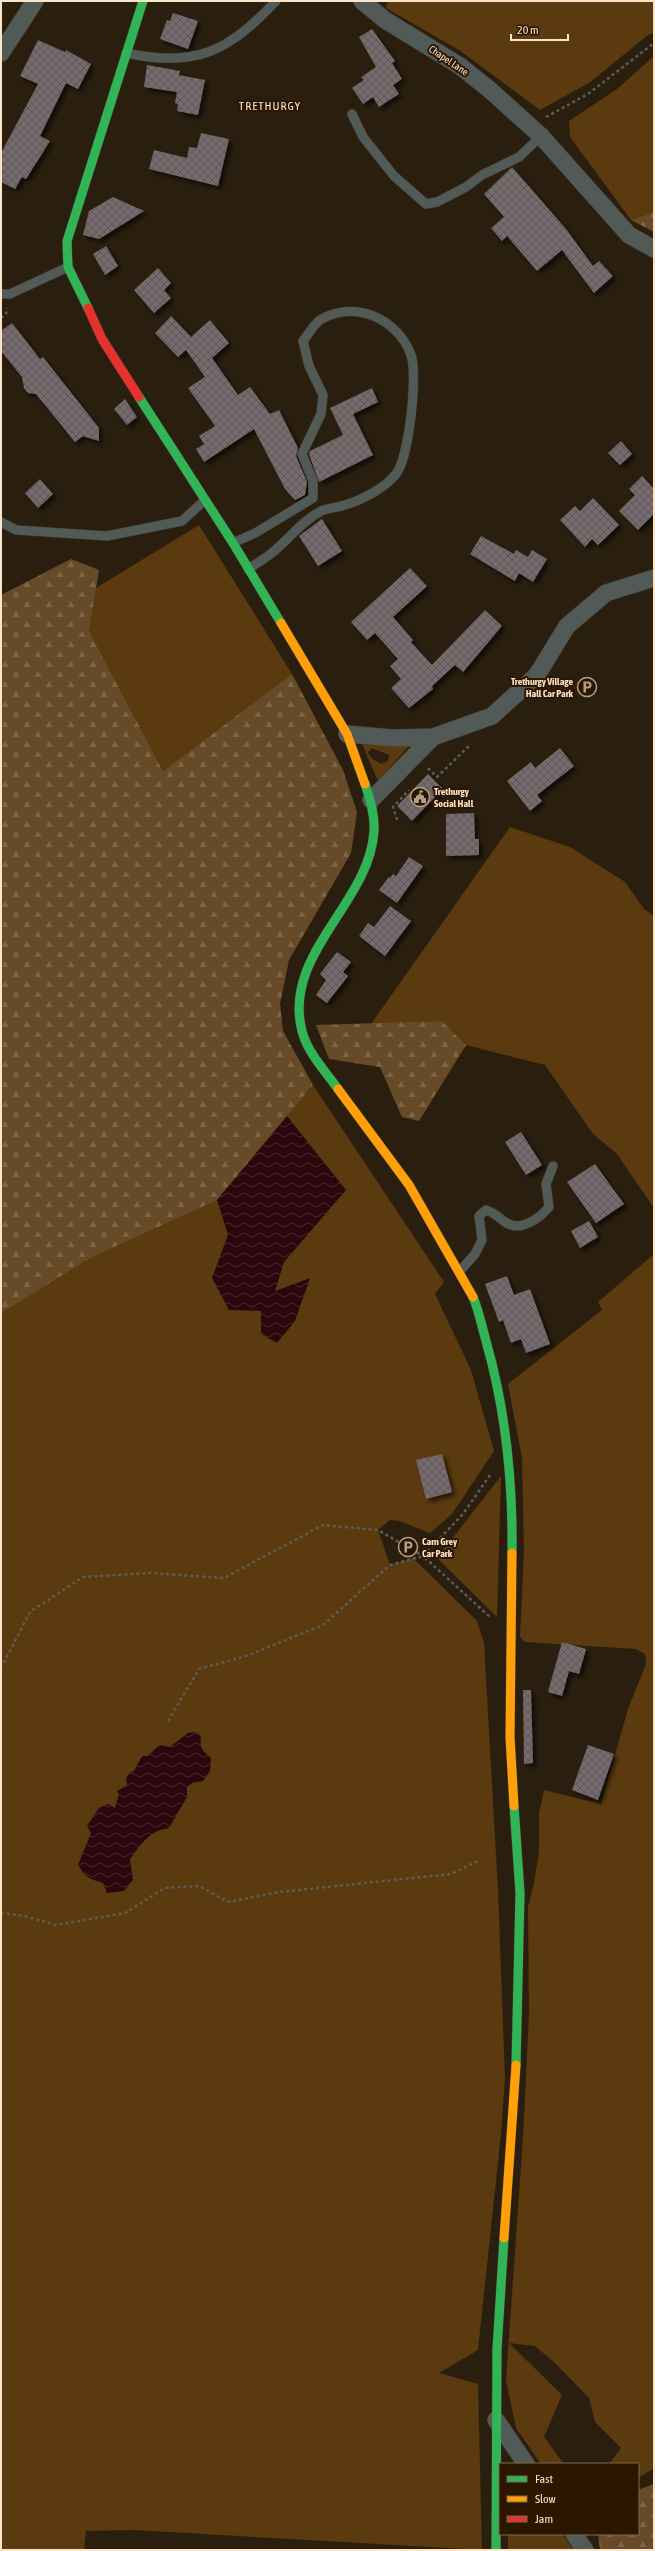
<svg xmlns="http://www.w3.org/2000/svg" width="655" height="2551" viewBox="0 0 655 2551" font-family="'Asap Condensed',sans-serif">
<defs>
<pattern id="forest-firs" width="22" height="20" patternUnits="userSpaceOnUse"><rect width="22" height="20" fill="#674b28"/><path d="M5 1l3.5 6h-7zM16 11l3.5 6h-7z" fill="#7e6546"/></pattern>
<pattern id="water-waves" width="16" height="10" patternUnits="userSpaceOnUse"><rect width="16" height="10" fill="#2b060c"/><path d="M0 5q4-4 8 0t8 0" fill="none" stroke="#4b2a2e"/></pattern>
<pattern id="building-cross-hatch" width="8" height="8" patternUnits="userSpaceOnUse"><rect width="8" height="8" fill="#756a6e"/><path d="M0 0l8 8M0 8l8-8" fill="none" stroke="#605755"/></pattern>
<filter id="shadow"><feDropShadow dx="3.5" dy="3.5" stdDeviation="2" flood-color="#0009"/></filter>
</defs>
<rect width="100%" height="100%" fill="#2a1f0f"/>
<path fill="#5a3a0e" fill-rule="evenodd" d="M388 1H654V33L648 35 589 83 540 110 459 50 386 8Z
M654 56V212L631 220 570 137 569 121 617 89Z
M199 525 292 674 163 771 89 631 96 588Z
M362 744 409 746 378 781ZM372 748 389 755 388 761 381 764 371 758 368 752Z
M510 827 570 847 625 882 644 909 654 916V1208L617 1154 593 1134 545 1065 466 1045 442 1021 371 1024Z
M1 887 308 1092 313 1085 444 1282 435 1294 471 1370 494 1451 452 1514 430 1533 400 1521 390 1520 378 1530 390 1565 413 1558 477 1621 484 1643 498 1890 505 2078 501 2134 478 2350 439 2373 478 2384 482 2550 133 2530 86 2531 84 2550H1Z
M654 1254V2468L638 2478V2464H609L621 2448 595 2422 589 2398 554 2362 535 2346 509 2343 562 2395 544 2437 564 2464H541L516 2428 506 2380 523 2138 529 2015 528 1906 534 1883 539 1852V1814L544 1790 601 1804 628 1709 646 1664 645 1654 636 1649 525 1642 520 1637 524 1552 522 1458 508 1384 602 1310 598 1302Z
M501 1476 497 1617 437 1558Z
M508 2534H562L574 2550H508Z"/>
<path fill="url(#forest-firs)" d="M654 212V232L631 220Z
M71 559 99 570 89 631 163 771 292 674 343 770 357 812 351 853 289 960 280 1004 283 1031 313 1085 217 1200 90 1258 1 1313V595Z
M442 1021 466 1045 419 1121 402 1117 380 1067 329 1059 316 1025Z
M654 2484V2550H600L598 2534H638V2490Z"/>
<path fill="url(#water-waves)" d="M287 1116 346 1190 284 1262 275 1291 310 1278 295 1321 277 1343 261 1334V1311L229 1310 212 1278 228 1235 217 1200Z
M195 1732 201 1736C199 1748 203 1751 211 1758L210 1771 203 1781 192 1783 187 1787V1797L169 1828C149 1831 142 1843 130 1859L133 1880 124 1891 107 1893 103 1883C90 1879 86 1878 78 1865L91 1833 87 1826 99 1808 108 1804 115 1808 119 1794 117 1791 127 1785 126 1779 129 1773 134 1771 142 1756H148L159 1745 170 1747 188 1733Z"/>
<path fill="url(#building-cross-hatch)" filter="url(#shadow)" d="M173 13 198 21 188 49 160 39 167 20 170 21Z
M372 29 395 61 392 63 402 79 393 85 399 94 379 107 373 97 363 104 352 88 364 80 361 77 376 67 359 37Z
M38 40 65 52 66 50 91 64 78 89 66 83 40 136 50 141 26 179 22 177 15 189 1 182V153L38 84 20 76Z
M147 65 180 71 179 75 205 80 198 115 177 111 178 104 175 103 177 92 144 87Z
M201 133 229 139 218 186 149 169 154 150 187 158 189 147 197 148Z
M512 167 566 229 593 266 599 261 613 276 594 293 562 250 537 271 507 236 502 241 491 228 504 217 484 194Z
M113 197 144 211 99 239 83 235 89 211Z
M106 246 118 266 105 275 93 254Z
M158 268 171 283 164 290 171 298 154 313 134 290Z
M171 316 191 337 210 320 229 343 212 358 238 395 250 387 270 414 279 410 298 448 296 456 307 482 305 495 295 500 285 489 254 429 204 462 196 449 204 444 199 436 215 426 188 388 205 377 186 350 178 357 155 333Z
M12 323 40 359 43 357 99 428V441L83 436 75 442 36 394 28 393 24 388 22 377 1 351V331Z
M372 388 378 402 353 414 373 455 319 482 309 454 310 451 343 435 330 408Z
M125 399 137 417 127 425 114 409Z
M621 441 632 454 620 465 608 453Z
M642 476 654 489V514L638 530 619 511 635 495 629 489Z
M40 479 53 494 38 508 25 493Z
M593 498 619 525 598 545 592 539 585 547 560 520 575 506 580 511Z
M322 519 342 551 318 566 299 536Z
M481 536 514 554 516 550 528 557 532 550 547 559 533 582 519 573 515 581 470 554Z
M410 568 427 586 393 617 413 640 411 642 432 665 485 610 502 626 463 672 455 665 432 686 433 689 409 708 391 688 401 679 390 666 398 659 375 633 367 640 351 622Z
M560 748 574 766 537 795 542 801 530 811 507 781 531 762 535 768Z
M428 774 443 789 412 821 397 806Z
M474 813 475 839H479V855L446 856V814Z
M409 857 423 866 397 903 379 890 389 877 390 878 393 874 396 876Z
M390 906 411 921 385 956 359 936 368 923 374 927Z
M337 952 351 962 343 972 348 976 327 1003 316 995 326 980 320 974Z
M521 1132 542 1165 526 1175 505 1142Z
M595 1164 624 1204 596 1223 567 1182Z
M589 1221 598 1237 580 1248 571 1231Z
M507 1276 514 1295 530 1289 550 1344 526 1353 521 1339 511 1343 503 1320 499 1322 485 1284Z
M442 1454 452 1492 426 1499 416 1460Z
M562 1642 586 1649 579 1674 569 1671 562 1696 548 1692Z
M523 1690H531L533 1763 524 1764Z
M588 1745 614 1754 598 1800 572 1790Z"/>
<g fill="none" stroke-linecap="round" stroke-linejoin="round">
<g stroke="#453a2c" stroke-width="10">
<path id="lane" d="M126 53C195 68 228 52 276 1
M352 114 363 137 394 176 426 204 437 202 466 187 482 175 519 157 541 136
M1 294H10L68 267
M1 522 16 530 107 536 182 521 205 500
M233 543 257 532 313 498V481L302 454 321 414 323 395 309 366 303 341C308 335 314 324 320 320 355 299 398 319 411 355 418 374 409 458 396 474 385 488 362 500 345 505 337 508 328 508 321 511 302 521 290 538 273 552 266 558 256 564 248 569
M460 1271 475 1254 482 1240 479 1216 486 1210C495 1213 498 1217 505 1222 520 1233 540 1218 549 1207L546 1184 553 1166"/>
</g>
<g stroke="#453a2c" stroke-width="18">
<path id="street" d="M362 1 385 20 460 66 490 90 541 136 629 235 654 249
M1 53 35 1
M347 734 393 738 433 737 492 716 537 675 567 626 606 593 654 578
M371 800 433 737
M496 2420 526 2464
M574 2534 585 2550"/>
</g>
<g stroke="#453a2c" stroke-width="10">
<path id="fast" d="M88 308 68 267 67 241 143 1
M139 397 233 543 281 623
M338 1089C326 1072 307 1052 302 1031 282 954 370 903 374 831 375 815 370 798 365 784
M473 1297C479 1311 482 1327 486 1341 506 1411 513 1481 512 1553
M514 1806 520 1893 516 2065
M496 2550 497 2349 504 2238"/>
</g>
<g stroke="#453a2c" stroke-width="10">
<path id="slow" d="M281 623 347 734 365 784
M338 1089 409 1185 473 1297
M512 1553 510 1737 514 1806
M504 2238 516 2065"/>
</g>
<g stroke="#453a2c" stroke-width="10">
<path id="jam" d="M88 308 102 339 139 397"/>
</g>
<path stroke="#5d5d55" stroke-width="2.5" stroke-dasharray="3 3" stroke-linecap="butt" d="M546 117 588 94 654 43
M1 318 6 314 7 308
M428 770 429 769 437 777 471 744
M397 820 393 807 409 790
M490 1475 463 1514 423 1556 491 1618
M1 1668 30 1612 83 1577 150 1573 224 1578 323 1525 378 1530 423 1556
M168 1721 199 1669 246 1656 323 1625 390 1565 423 1556
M1 1913 24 1916 56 1925 125 1913 165 1888 199 1886 228 1902 279 1892 451 1874 480 1860"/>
<use href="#lane" stroke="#515a57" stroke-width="9"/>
<use href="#street" stroke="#515a57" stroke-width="17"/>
<use href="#fast" stroke="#30b455" stroke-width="9"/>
<use href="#slow" stroke="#ff9f0a" stroke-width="9"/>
<use href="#jam" stroke="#e5322d" stroke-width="9"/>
</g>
<defs>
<g id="parking-ring" transform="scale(1)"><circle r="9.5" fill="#2b1700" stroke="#b29f88" stroke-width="1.5"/><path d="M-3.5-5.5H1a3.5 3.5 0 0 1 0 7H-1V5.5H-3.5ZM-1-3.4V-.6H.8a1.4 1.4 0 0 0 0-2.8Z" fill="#b29f88"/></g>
<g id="civic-ring" transform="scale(1)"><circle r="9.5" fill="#2b1700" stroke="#b29f88" stroke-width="1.5"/><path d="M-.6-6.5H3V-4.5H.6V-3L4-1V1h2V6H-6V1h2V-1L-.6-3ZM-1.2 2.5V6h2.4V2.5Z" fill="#b29f88"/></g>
</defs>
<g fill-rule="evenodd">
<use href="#parking-ring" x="587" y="687"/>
<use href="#civic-ring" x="420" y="797"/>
<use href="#parking-ring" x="408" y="1547"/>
</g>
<g text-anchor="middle" stroke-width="4" stroke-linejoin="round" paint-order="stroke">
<g font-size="10" fill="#fce4c9" stroke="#2b1700">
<text transform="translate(449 60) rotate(34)" y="4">Chapel Lane</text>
</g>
<g font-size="10" font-weight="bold" fill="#fce4c9" stroke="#2b1700" text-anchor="start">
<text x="573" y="685" text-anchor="end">Trethurgy Village<tspan x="573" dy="12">Hall Car Park</tspan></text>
<text x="434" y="795">Trethurgy<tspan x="434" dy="12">Social Hall</tspan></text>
<text x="422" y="1545">Carn Grey<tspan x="422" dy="12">Car Park</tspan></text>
</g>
<g font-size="12" letter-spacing="1" fill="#fce4c9" stroke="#2b1700">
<text x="270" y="110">TRETHURGY</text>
</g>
</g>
<rect width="655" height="2551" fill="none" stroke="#fce4c9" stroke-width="4"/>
<rect x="499" y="2463" width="140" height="72" fill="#2b1700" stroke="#7f6950"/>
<rect x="507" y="2476" width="20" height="6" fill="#30b455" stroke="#7f6950"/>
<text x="535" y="2483" font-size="12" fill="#fce4c9">Fast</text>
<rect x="507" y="2496" width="20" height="6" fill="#ff9f0a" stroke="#7f6950"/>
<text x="535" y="2503" font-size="12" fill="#fce4c9">Slow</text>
<rect x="507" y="2516" width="20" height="6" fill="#e5322d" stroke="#7f6950"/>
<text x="535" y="2523" font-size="12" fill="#fce4c9">Jam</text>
<path d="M511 34v6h57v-6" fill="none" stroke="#fce4c9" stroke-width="2"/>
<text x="517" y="34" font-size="12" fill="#fce4c9" stroke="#2b1700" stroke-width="3" paint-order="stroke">20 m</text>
</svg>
